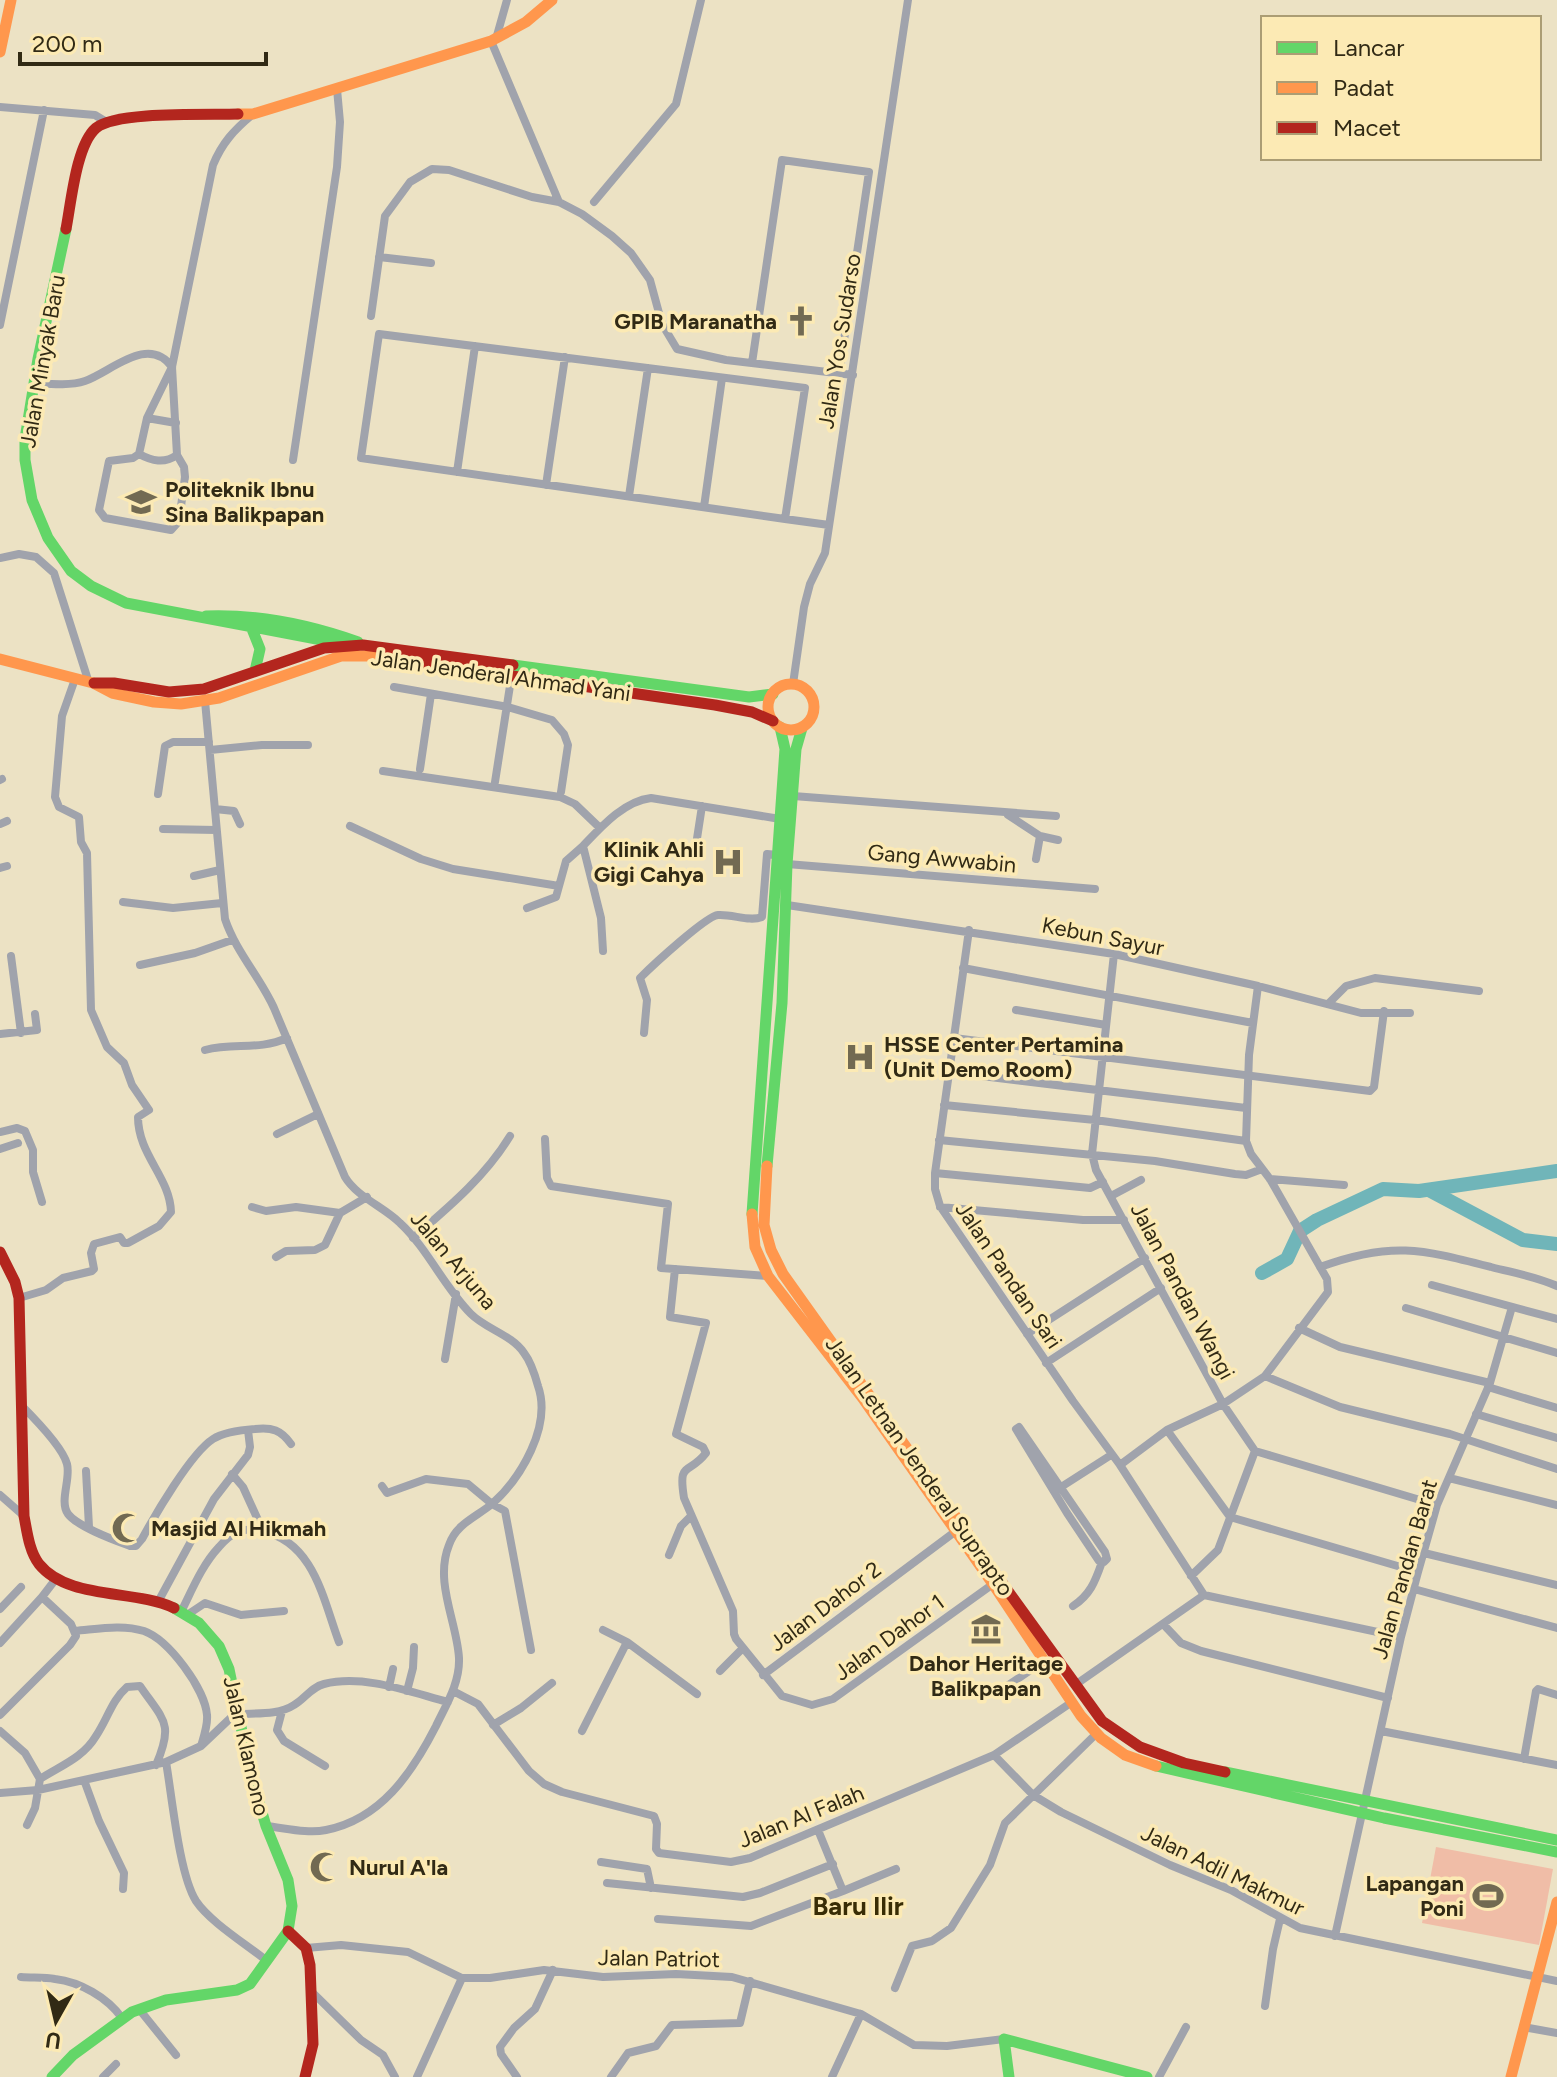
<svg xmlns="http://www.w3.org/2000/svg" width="1557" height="2077" viewBox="0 0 1557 2077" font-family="Figtree,sans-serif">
<rect width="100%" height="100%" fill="#ece2c4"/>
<path fill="#f0bda7" d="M1436 1847 1553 1869 1539 1945 1422 1923Z"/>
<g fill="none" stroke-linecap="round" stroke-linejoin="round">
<path stroke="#70b5b9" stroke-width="14" d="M1429 1190 1523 1240 1557 1244
M1262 1273 1287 1259 1300 1231 1317 1220 1383 1189 1419 1191 1557 1171"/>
<path stroke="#a0a3ac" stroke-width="8" d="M496 39 507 0
M491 41 559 202
M0 107 95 115 108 123
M594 202 676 104 701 0
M379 257 431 263
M371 316 385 216 410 182 432 169 449 170 532 197 559 202 582 214 612 236 631 253 650 280 662 324 677 349 726 360 853 375
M0 325 44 110
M752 363 782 160 869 172 839 374
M172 367 147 418 139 454 133 458 109 461 99 510 105 518 171 530 179 521 185 477 184 467 177 455 172 367 213 165C222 143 234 130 252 115
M34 383C50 384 70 386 85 381 111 372 148 334 172 367
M147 418 176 423
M139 454C152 461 164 464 177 455
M293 460 337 167 340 122 337 89
M457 472 475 346
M546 485 565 357
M629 496 648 368
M704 507 722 378
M785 519 805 388 379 334 361 458 785 519 829 525
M0 558 19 554 36 557 54 573 89 683
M793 684 804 607 810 584 825 553 908 0
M394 687 508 707 552 720 564 734 568 745 561 792
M205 701 225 919C236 952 260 977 274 1008L345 1177C357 1197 384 1207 400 1223 428 1249 444 1287 471 1314 486 1329 512 1335 524 1353 531 1362 535 1375 538 1386 552 1426 521 1478 492 1504 476 1517 456 1524 449 1545 434 1582 457 1622 459 1658 460 1683 446 1705 436 1726 412 1773 381 1819 326 1830 308 1834 285 1828 266 1826
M210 750 262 745H308
M420 769 431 694
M383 771 560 797 575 804 600 828
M0 780 2 779
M495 782 512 673
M158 794 165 746 173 742H209
M793 796 1056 816
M215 809 234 811 240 824
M1008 815 1040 836 1058 840
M0 824 7 821
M350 826 421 859 453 869 559 886
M163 829 216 830
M696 845 702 806
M1036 859 1040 836
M787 864 1095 889
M0 868 7 866
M194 876 220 870
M123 902 173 908 222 903
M787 905 1114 954 1258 986 1361 1013H1410
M527 908 556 897 566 861 583 846
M969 930 935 1173V1189L940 1206 1073 1401 1120 1465 1204 1595
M603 951 601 918 583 846C601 827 624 801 651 798L780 819
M1114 954 1092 1154 1096 1170 1223 1404 1255 1451 1437 1505
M11 956 21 1033
M140 965 195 953 232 940
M963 968 1253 1023
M1328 1004 1346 986 1375 978 1479 991
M1016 1010 1106 1025
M644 1033 647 1000 640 978C652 966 706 916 718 915 733 914 749 922 762 917L767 854 778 855
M0 1034 37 1030 35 1014
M954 1038 1370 1091 1374 1087 1384 1011
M205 1050C234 1042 258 1051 287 1038
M949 1072 1246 1108
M944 1105 1095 1120 1246 1141
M0 1132 17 1128 25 1131 33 1150V1172L42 1202
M277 1134 318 1114
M545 1139 547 1178 551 1186 668 1204 661 1268 768 1276
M939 1140 1155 1161 1235 1174 1246 1175 1262 1169
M0 1149 18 1143
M935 1173 1090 1188 1103 1182
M1270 1179 1344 1185
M1111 1196 1141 1180
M252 1207 266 1211 296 1207 340 1213
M940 1207 1083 1220H1124
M413 1238C449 1207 485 1177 510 1136
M276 1257 286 1251 315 1250 325 1245 340 1213 367 1197
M1320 1267C1391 1241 1421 1249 1491 1267 1514 1273 1535 1276 1557 1286
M675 1269 670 1317 706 1323 676 1434 703 1447 706 1453C688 1476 678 1460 684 1498L733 1611 734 1634 736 1639 782 1696 812 1705 833 1699 993 1584
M1432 1285 1557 1319
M19 1298 46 1290 63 1278 92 1271 94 1269 91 1253 94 1244 120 1237 124 1243H128L159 1226 171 1212C170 1177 138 1155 138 1117L149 1110 132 1085 124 1063 107 1047 91 1010 87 853 81 842 79 817 59 807 55 797 62 716 75 679
M1406 1308 1557 1353
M1299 1328 1340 1347 1490 1383
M1027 1334 1145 1258
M445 1359 456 1294
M1046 1363 1161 1288
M1265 1376 1340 1407 1450 1434 1557 1469
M1488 1387 1557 1408
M21 1405C34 1418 63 1448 67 1464 71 1479 59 1501 68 1514 78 1527 114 1540 130 1546H136L142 1539C155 1515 191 1453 213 1439 224 1432 241 1430 255 1429 272 1427 281 1430 291 1444
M1476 1414 1557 1438
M1019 1427 1105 1552 1107 1559 1104 1562 1099 1561 1067 1513 1016 1429Z
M1167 1430 1230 1517 1418 1572
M1120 1465 1167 1430 1223 1404 1265 1376 1328 1292 1327 1279 1270 1179 1251 1154 1246 1141 1249 1055 1258 986
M86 1471 89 1527
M232 1474 243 1487 263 1531
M1449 1478 1557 1505
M382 1486 387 1493 426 1479 468 1484 492 1504 505 1511 531 1650
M1058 1489 1111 1455
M0 1495 24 1516
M1424 1553 1557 1585
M669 1555 681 1526 691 1516
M1191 1576 1218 1550 1255 1451
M1414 1589 1557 1628
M158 1602 214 1499 248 1455 250 1447 248 1430
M1073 1606C1090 1595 1095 1582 1102 1562
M0 1609 21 1587
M181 1612C192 1590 202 1565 219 1547 231 1533 243 1526 262 1531 314 1542 323 1599 339 1642
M187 1615 205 1603 241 1615 284 1611
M1163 1624 1181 1643 1201 1651 1388 1698
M603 1630 627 1642 697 1694
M75 1631C98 1629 122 1624 144 1631 169 1640 205 1689 207 1715 208 1725 204 1736 201 1746
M0 1643 42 1597
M720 1671 743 1648
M763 1675 956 1531
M1075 1685 1204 1595 1401 1637
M389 1687 393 1669
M1001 1690 1044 1661
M407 1691 413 1668 414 1647
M453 1691 478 1704 529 1771 544 1784 562 1792 654 1816 657 1824 656 1849 659 1853 731 1862 750 1858 994 1755 1072 1702
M282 1711 277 1730 284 1741 325 1766
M239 1714C257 1713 279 1715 294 1705 305 1699 311 1687 324 1684 364 1674 410 1692 448 1702
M0 1715 70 1645 76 1636 71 1624 42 1597 55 1580
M493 1725 521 1708 552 1683
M0 1731 25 1753 40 1779
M582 1731 627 1642
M1381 1731 1557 1765
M994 1755 1033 1795 1061 1812 1170 1865 1231 1890 1300 1928 1557 1981
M1524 1759 1536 1691 1538 1689 1557 1695
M166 1762C172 1796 179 1874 196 1901 210 1922 246 1944 267 1961
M84 1780 99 1821 124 1873 123 1889
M0 1793 38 1790 166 1762 201 1746 238 1711
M27 1825 35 1808 40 1779C60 1766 83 1758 96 1736 107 1720 112 1700 127 1687L140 1686C164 1721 174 1723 156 1765
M601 1862 647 1869 651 1888
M607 1883 743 1897 760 1893 833 1864
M843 1891 896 1869
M658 1919 751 1926 843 1891 818 1830
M1335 1936 1401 1637 1418 1572 1437 1505 1490 1383 1512 1307
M306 1948 341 1945 408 1952 462 1978H490L544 1970 603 1977 676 1974 732 1977 861 2014 914 2045 947 2046 1004 2039
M21 1977C32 1978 44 1977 55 1979 80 1982 107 1997 122 2018
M895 1988 912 1946 932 1941 951 1928 990 1865 1005 1823 1096 1734
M312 1992 361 2040 383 2055 395 2077
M1265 2006 1273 1949 1280 1919
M139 2009 176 2055
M1523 2027 1557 2033
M103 2077 116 2064
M417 2077 462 1978
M517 2077 501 2054 500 2047 514 2028 535 2009 553 1970
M611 2077 628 2053 656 2046 672 2025 740 2023 750 1981
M832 2077 861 2014
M1159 2077 1186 2027"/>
<path stroke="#63d668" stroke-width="11" d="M66 229 38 359 25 439V460L32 500 48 538 71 571 91 586 126 603 327 641 342 645 356 655
M206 616C258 614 310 625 358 642
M252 629 260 649 255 671
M513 665 749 697 773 694
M767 1166 782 1003 787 864 796 749 802 728
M752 1214 785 749 780 727
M1156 1766 1384 1818 1557 1852
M1225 1772 1557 1840
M52 2077 73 2055 132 2012 166 2000 237 1990 250 1984 288 1931 292 1906 288 1880 266 1826 251 1775 229 1669 219 1646 199 1623 174 1608
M1009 2077 1004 2039 1147 2077"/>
<path stroke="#ff974d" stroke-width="11" d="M0 52 11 0
M238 114H253L491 41 526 22 552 0
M0 659 93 683 112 693 154 702 181 704 219 698 341 656H375L408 661
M768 707a23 23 0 1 1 46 0a23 23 0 1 1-46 0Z
M767 1166 764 1225 771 1250 783 1274 968 1534
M752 1214 755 1247 768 1276 864 1400 993 1584 1081 1716 1101 1738 1125 1755 1156 1766
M1511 2077 1557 1902"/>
<path stroke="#b3261e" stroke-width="11" d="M66 229C71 204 76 145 96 128 116 111 208 115 238 114
M408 661 715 705 752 712 773 721
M94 683H114L169 692 204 689 324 648 363 645 513 665
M0 1252 15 1282 19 1298 24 1516C27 1531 29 1551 39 1564 68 1600 133 1589 174 1608
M982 1555 1102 1721 1140 1747 1184 1763 1225 1772
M288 1931 306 1948 310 1965 313 2044 305 2077"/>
</g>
<defs>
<g id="church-bare" transform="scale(2.4)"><path d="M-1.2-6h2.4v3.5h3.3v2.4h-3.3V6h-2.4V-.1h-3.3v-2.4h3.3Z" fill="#726a52" stroke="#fceab4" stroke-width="2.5" paint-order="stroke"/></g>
<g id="university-bare" transform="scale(2.4)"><path d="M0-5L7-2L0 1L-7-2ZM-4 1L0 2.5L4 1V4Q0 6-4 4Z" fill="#726a52" stroke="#fceab4" stroke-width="2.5" paint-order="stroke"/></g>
<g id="hospital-bare" transform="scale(2.4)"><path d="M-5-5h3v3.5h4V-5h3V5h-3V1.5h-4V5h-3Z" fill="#726a52" stroke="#fceab4" stroke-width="2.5" paint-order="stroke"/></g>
<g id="mosque-bare" transform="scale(2.4)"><path d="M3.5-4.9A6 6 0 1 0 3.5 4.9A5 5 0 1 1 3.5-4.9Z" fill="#726a52" stroke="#fceab4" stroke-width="2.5" paint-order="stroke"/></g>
<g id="museum-bare" transform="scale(2.4)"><path d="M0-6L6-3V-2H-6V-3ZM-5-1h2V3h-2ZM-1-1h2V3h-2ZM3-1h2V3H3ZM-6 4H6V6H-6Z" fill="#726a52" stroke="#fceab4" stroke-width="2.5" paint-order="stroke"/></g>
<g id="stadium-bare" transform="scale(2.4)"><path d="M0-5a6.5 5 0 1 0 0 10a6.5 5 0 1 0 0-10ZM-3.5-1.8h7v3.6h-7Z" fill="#726a52" stroke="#fceab4" stroke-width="2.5" paint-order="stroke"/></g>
</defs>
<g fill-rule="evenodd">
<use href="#church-bare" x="801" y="321"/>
<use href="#university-bare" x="141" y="502"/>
<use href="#hospital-bare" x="728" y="862"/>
<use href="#hospital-bare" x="860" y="1057"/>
<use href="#mosque-bare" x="127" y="1528"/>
<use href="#museum-bare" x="986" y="1629"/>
<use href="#mosque-bare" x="325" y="1867"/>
<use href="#stadium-bare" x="1488" y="1896"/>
</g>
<g text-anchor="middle" stroke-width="7" stroke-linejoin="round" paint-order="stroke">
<g font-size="22" font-weight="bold" fill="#312a15" stroke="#fceab4" text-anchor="start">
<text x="777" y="329" text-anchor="end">GPIB Maranatha</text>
<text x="165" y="497">Politeknik Ibnu<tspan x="165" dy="25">Sina Balikpapan</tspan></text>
<text x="704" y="857" text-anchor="end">Klinik Ahli<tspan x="704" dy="25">Gigi Cahya</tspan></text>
<text x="884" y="1052">HSSE Center Pertamina<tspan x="884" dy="25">(Unit Demo Room)</tspan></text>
<text x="151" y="1536">Masjid Al Hikmah</text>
<text x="986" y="1671" text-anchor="middle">Dahor Heritage<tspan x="986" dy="25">Balikpapan</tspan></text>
<text x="349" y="1875">Nurul A'la</text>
<text x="1464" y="1891" text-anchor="end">Lapangan<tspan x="1464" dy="25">Poni</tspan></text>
</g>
<g font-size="22" fill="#312a15" stroke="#fceab4">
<text transform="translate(839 341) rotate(-81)" y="8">Jalan Yos Sudarso</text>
<text transform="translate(42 361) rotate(-80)" y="8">Jalan Minyak Baru</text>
<text transform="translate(501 675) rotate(8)" y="8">Jalan Jenderal Ahmad Yani</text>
<text transform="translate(942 858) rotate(5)" y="8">Gang Awwabin</text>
<text transform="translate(1103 936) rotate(11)" y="8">Kebun Sayur</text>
<text transform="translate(454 1260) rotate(50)" y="8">Jalan Arjuna</text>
<text transform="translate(1009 1275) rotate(56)" y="8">Jalan Pandan Sari</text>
<text transform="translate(1183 1291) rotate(62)" y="8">Jalan Pandan Wangi</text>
<text transform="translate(920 1466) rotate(55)" y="8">Jalan Letnan Jenderal Suprapto</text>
<text transform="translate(1404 1569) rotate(-74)" y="8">Jalan Pandan Barat</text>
<text transform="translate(825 1606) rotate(-37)" y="8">Jalan Dahor 2</text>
<text transform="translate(889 1637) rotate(-36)" y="8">Jalan Dahor 1</text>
<text transform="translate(247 1746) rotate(77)" y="8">Jalan Klamono</text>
<text transform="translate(801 1816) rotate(-22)" y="8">Jalan Al Falah</text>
<text transform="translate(1223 1870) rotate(26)" y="8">Jalan Adil Makmur</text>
<text transform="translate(659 1958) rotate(1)" y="8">Jalan Patriot</text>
</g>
<g font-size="26" font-weight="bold" fill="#392d05" stroke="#fceab4">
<text x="858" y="1915">Baru Ilir</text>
</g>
</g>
<rect x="1261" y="16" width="280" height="144" fill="#fceab4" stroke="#ab9d74" stroke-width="2"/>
<rect x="1277" y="42" width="40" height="12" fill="#63d668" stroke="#ab9d74" stroke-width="2"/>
<text x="1333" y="56" font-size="24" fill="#312a15">Lancar</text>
<rect x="1277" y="82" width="40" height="12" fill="#ff974d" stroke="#ab9d74" stroke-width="2"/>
<text x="1333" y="96" font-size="24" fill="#312a15">Padat</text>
<rect x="1277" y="122" width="40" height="12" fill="#b3261e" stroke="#ab9d74" stroke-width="2"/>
<text x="1333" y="136" font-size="24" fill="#312a15">Macet</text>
<g transform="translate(56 2021) rotate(188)" stroke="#fceab4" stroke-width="6" paint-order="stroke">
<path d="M0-6L14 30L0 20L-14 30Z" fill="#312a15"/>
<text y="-12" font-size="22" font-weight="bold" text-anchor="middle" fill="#312a15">U</text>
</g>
<path d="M20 52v12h246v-12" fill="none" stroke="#312a15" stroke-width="4"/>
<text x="32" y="52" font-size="24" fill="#312a15" stroke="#fceab4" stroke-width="6" paint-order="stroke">200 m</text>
</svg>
